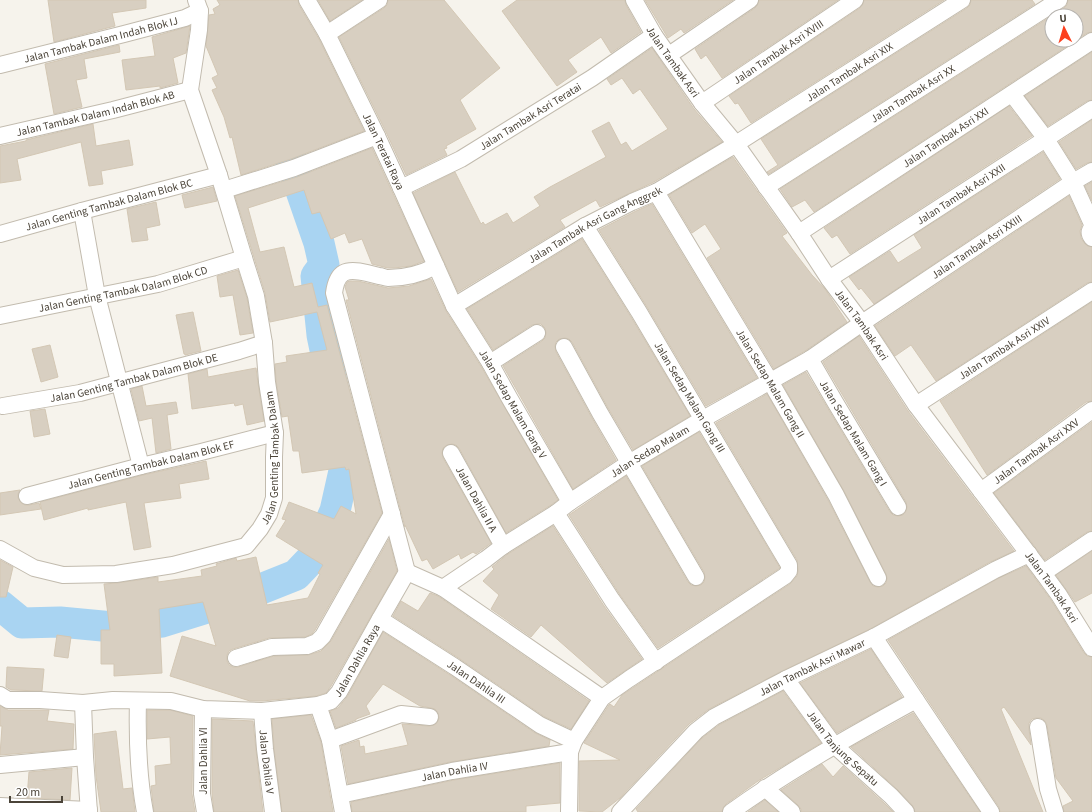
<svg xmlns="http://www.w3.org/2000/svg" width="1092" height="812" viewBox="0 0 1092 812" font-family="'Source Sans 3',sans-serif">
<rect width="100%" height="100%" fill="#f6f3ec"/>
<g fill="none" stroke-linecap="round" stroke-linejoin="round">
<path stroke="#a9d4f2" stroke-width="31" d="M0 605 22 623 60 622 113 627 162 622 236 599 296 575 315 555 335 511 344 471 338 412 322 335 316 276 324 265 319 243 285 145 282 118"/>
</g>
<path fill="#d8cfc1" stroke="#d3c7b4" fill-rule="evenodd" d="M48 0H146V8L112 13 115 26 54 42Z
M217 0H298L299 5 319 39 364 131 291 159 241 175 232 137 230 138 224 117 212 90 217 88 212 78 218 75 206 46 209 15 215 14 213 9 220 5Z
M318 0H362L330 21Z
M388 0H444L500 68 460 100 476 129 446 146 447 148 444 149 447 155 406 175 386 132 339 37 384 8 387 5Z
M517 0H625L626 5 641 32 611 53 601 37 568 60 577 72 557 86 502 11Z
M645 0H733L684 33 681 29 668 38Z
M759 0H838L722 78 706 55 701 59 695 49 755 8 758 4Z
M864 0H944L751 123 738 103 735 104 729 96 860 8 863 4Z
M971 0H1032L1035 4 769 174 767 172 778 165 761 139 967 8 970 5Z
M1068 0H1092V32L1087 33 814 212 805 200 792 207 780 189 1064 8 1067 5ZM1052 16H1076V40H1052Z
M190 26 186 53 173 58 178 83 160 88V86L126 90 122 60 155 56 152 37Z
M119 45 120 52 84 59 87 78 76 80 82 107 54 114 45 64Z
M652 48 694 109 722 142 652 183 628 194 600 207 596 200 560 220 565 227 458 292 413 193 455 172 481 224 483 222 485 225 507 213 513 223 540 206 534 197 550 187 606 157 592 131 609 122 621 145 626 142 632 151 668 129 640 89 633 94 622 78 611 85 607 79Z
M1092 52V100L1087 101 1048 126 1025 96Z
M1009 106 1032 136 850 254 837 235 832 238 824 228Z
M1092 120V162L1087 163 1076 169 1059 142Z
M93 124 96 146 129 140 133 165 101 171 103 184 89 186 81 142 17 159 21 180 0 183V146L26 141V140Z
M372 148 424 261 411 266 394 268H388L372 264 362 239 349 243 345 233 331 239 320 212 312 214 304 190 248 208 260 252 284 247 294 287 312 283 318 307 327 305 382 513 315 630 312 634 305 637 269 638 233 649 229 651 227 655V661L229 665 233 667H238L274 656 308 655 321 651 331 641 389 539 397 571 331 686 326 693 316 696 262 701H250L170 676 182 636 216 646 203 602 159 609 162 673 114 676V664H101V630H110L104 584 117 583 158 577V582L202 576 201 570 217 566 216 564 236 558 237 561 256 557 267 605 308 598 320 574 318 573 323 565 276 536 286 520 282 519 289 502 334 519 341 506 356 514 349 469 346 470 345 467 302 473 299 451H293L288 416 282 417 276 381 275 364 287 362 286 356 327 350 317 312 270 322 265 293 235 196 297 177Z
M1043 152 1060 179 874 304 861 288 859 290 849 277 890 251 898 263 909 256 922 248 914 235Z
M733 157 787 233 782 236 812 275 825 289 847 322 805 351 774 369 707 258 721 249 705 224 692 233 669 195Z
M1092 182V201L1085 186Z
M213 187 217 201 185 208 182 195Z
M1069 196 1082 225 1080 231 1081 238 1085 244 1088 246 1092 247V282L1087 283 936 381 911 345 895 356 875 326Z
M156 202 160 225 146 228 148 240 132 242 127 209Z
M652 204 757 378 706 406 647 307 599 230 636 211Z
M582 239 631 317 690 416 633 450 608 408 572 342 569 339 565 338 559 339 556 342 555 346 556 352 592 418 616 460 573 489 503 366 542 341 545 338 546 333 545 328 541 324H537L532 325 493 350 467 309Z
M238 270 247 298 253 333 240 335 233 295 220 297 217 276Z
M431 279 446 311 482 368 558 500 551 505 506 533 459 448 456 445 452 444 447 445 443 448 442 453 443 458 491 543 476 554 473 552 461 559 459 554 433 569 427 559 422 561 405 525V527L346 300H349L345 287 347 282 350 281H358L388 288 409 286Z
M1092 302V401L1086 402 987 475 940 401Z
M193 312 201 351 185 355V354H184L176 315Z
M859 336 908 411 1014 551 990 562 870 629 782 671 709 709 689 724 620 798 602 812 579 811V761L620 760 584 743 609 705 610 704 614 707 622 695 790 584 797 576 798 571 797 560 716 423 767 394 828 500 870 582 873 586 878 587 883 586 886 583 887 578 886 574 844 491 783 385 806 372 890 512 893 515 898 516 903 515 906 511 907 507 906 502 823 362Z
M50 345 58 377 41 382 32 349Z
M256 368 258 383 264 421 247 425 243 404 235 406 234 403 192 409 188 374 207 369 208 377Z
M142 386 146 406 176 402 178 413 167 415 171 449 156 453 152 418 139 421 131 389Z
M45 409 50 434 34 437 30 411Z
M1092 422V531L1087 532 1045 560 994 493Z
M699 432 780 568 658 648 620 595 569 515 626 476 688 582 691 585 696 586 701 585 704 582 705 577 704 572 642 466Z
M206 461 209 479 179 484 181 498 144 503 151 547 134 550 126 502 88 510V508L44 520 40 502 143 475Z
M20 490 18 494V498L21 503 25 505H29L39 503 41 509 0 515V493Z
M553 526 604 606 642 659 607 683 541 625 531 637 491 609 499 595 483 581 494 569 492 567 508 554Z
M1092 551V593L1075 602 1056 575Z
M0 560 13 567 6 597H0Z
M1026 566 1051 600 1084 653 1087 656 1092 657V812H1064L1063 806 1073 801 1056 778 1047 725 1045 721 1041 718H1036L1032 719 1029 723V729L1031 745 1004 707 1001 709 1043 812H1000L999 807 888 640 999 578Z
M430 593 438 596 589 701 571 729 545 717 460 659 393 616 401 601 418 611Z
M383 632 450 675 535 733 550 740 549 746 450 762 348 784 341 746 359 740 360 747 364 746 365 754 408 745 402 724 429 726 434 725 437 723 439 718 438 713 435 709 431 708 420 706 383 684 366 706 370 714 356 719V720L336 728 330 711 338 708 347 697Z
M57 635 71 637 68 658 54 656Z
M871 649 902 697 837 733 800 683Z
M7 667 44 669 42 691 11 690 6 687Z
M783 691 821 743 758 781 726 804 723 808 722 812H638L636 809 702 738 719 725Z
M0 706 8 710H49L47 721 74 724 73 749 0 755 2 726H0Z
M147 710H170L193 716 192 794 195 812H154L151 786 156 785 155 766 171 764 170 737 147 739Z
M913 713 980 812H915L913 806 898 790 851 747Z
M311 715 321 742 333 812H282L274 748 272 719Z
M212 719 253 721 256 750 263 812H214L212 793Z
M116 731 123 789 132 788 135 812H101L96 776 94 734Z
M560 763V803L526 806V812H352L351 802 454 780Z
M822 764 833 777 843 766 884 803 893 812H801V809L798 805 781 790Z
M72 768 70 800 27 798 29 772Z
M765 800 778 812H748L759 804Z"/>
<g fill="none" stroke-linecap="round" stroke-linejoin="round">
<g stroke="#c2bbae" stroke-width="18">
<g id="street">
<path id="s1" d="M307 0 327 34 377 136 401 188 454 306 490 363 510 399 570 502"/>
<path id="s2" d="M634 0 654 35 702 103 736 144 799 233 829 279 862 323 916 405 1043 573 1059 595 1092 648"/>
<path d="M327 34 379 0"/>
<path d="M669 55 750 0"/>
<path id="s3" d="M0 65 124 34 185 18 200 11"/>
<path d="M1012 94 1046 139 1073 182 1092 224"/>
<path id="s4" d="M702 103 855 0"/>
<path id="s5" d="M0 136 113 110 190 90"/>
<path id="s6" d="M766 187 1059 0"/>
<path id="s7" d="M401 188 461 159 592 78 654 35"/>
<path d="M224 190 294 168 377 136"/>
<path id="s8" d="M656 192 770 381 836 495 878 578"/>
<path d="M82 211 97 296 141 466"/>
<path d="M1092 228C1088 232 1089 234 1092 238"/>
<path id="s9" d="M799 233 1092 41"/>
<path id="s10" d="M0 234 82 211 219 175"/>
<path id="s11" d="M829 279 1092 109"/>
<path id="s12" d="M454 306 585 226 632 202 656 192 728 149 962 0"/>
<path id="s13" d="M0 316 158 284 244 258"/>
<path d="M564 347 600 413 696 577"/>
<path id="s14" d="M810 359 835 402 898 507"/>
<path d="M490 363 537 333"/>
<path id="s15" d="M916 405 1092 291"/>
<path id="s16" d="M3 406 80 393 239 351 264 343"/>
<path id="s17" d="M451 453 503 546"/>
<path id="s18" d="M981 491 1092 410"/>
<path id="s19" d="M27 496 141 466 201 452 275 433"/>
<path d="M556 513 612 600 656 662"/>
<path id="s20" d="M0 549 34 568 63 575 116 574 173 565 246 546 260 529 269 514 274 498V457L275 433 267 382 264 343 256 296 244 258 219 175 190 90 199 30 200 11 196 0"/>
<path d="M407 572 334 293C337 271 346 268 367 273 371 274 375 275 379 276 382 276 385 278 388 278 406 278 421 274 436 266"/>
<path d="M407 572 443 588 602 698"/>
<path d="M1043 573 1092 540"/>
<path id="s21" d="M443 588 486 559 503 546 556 513 570 502 629 463 703 419 810 359 862 323 1073 182 1092 171"/>
<path id="s22" d="M380 619 455 667 540 725 574 741"/>
<path d="M874 637 916 700"/>
<path d="M236 658 272 647 307 646 317 642 323 636 392 514"/>
<path id="s23" d="M786 679 834 745 891 796 906 812"/>
<path id="s24" d="M0 695 8 700H40L83 703 113 700 171 701 203 709 262 711 318 705 331 701 339 692 380 619 407 572"/>
<path d="M138 701C137 738 138 775 145 812"/>
<path d="M83 703 85 757 89 812"/>
<path d="M318 705 330 740 343 812"/>
<path d="M203 709 202 794 205 812"/>
<path id="s25" d="M262 711 265 749 273 812"/>
<path d="M1038 727 1048 789 1055 812"/>
<path d="M330 740 401 714 430 717"/>
<path d="M0 765 85 757"/>
<path d="M765 788 792 812"/>
<path id="s26" d="M340 795 452 771 570 752"/>
<path d="M0 806 89 810"/>
<path d="M569 812 570 752 574 741 602 698 629 679 785 576 789 571V565L639 312 585 226"/>
<path id="s27" d="M620 812 696 731 714 717 786 679 874 637 995 570 1029 554"/>
<path d="M731 812C790 770 852 735 916 700L991 812"/>
</g>
</g>
<use href="#street" stroke="#fff" stroke-width="16"/>
</g>
<g text-anchor="middle" stroke-width="3.5" stroke-linejoin="round" paint-order="stroke">
<g font-size="11" fill="#4b4439" stroke="#fff">
<text dy="4" stroke="none"><textPath href="#s3" startOffset="104">Jalan Tambak Dalam Indah Blok IJ</textPath></text>
<text dy="4" stroke="none"><textPath href="#s4" startOffset="92">Jalan Tambak Asri XVIII</textPath></text>
<text dy="4" stroke="none"><textPath href="#s2" startOffset="73">Jalan Tambak Asri</textPath></text>
<text dy="4" stroke="none"><textPath href="#s12" startOffset="460">Jalan Tambak Asri XIX</textPath></text>
<text dy="4" stroke="none"><textPath href="#s6" startOffset="174">Jalan Tambak Asri XX</textPath></text>
<text dy="4" stroke="none"><textPath href="#s5" startOffset="98">Jalan Tambak Dalam Indah Blok AB</textPath></text>
<text dy="4" stroke="none"><textPath href="#s7" startOffset="148">Jalan Tambak Asri Teratai</textPath></text>
<text dy="4" stroke="none"><textPath href="#s9" startOffset="175">Jalan Tambak Asri XXI</textPath></text>
<text dy="4" stroke="none"><textPath href="#s1" startOffset="170">Jalan Teratai Raya</textPath></text>
<text dy="4" stroke="none"><textPath href="#s11" startOffset="157">Jalan Tambak Asri XXII</textPath></text>
<text dy="4" stroke="none"><textPath href="#s10" startOffset="113">Jalan Genting Tambak Dalam Blok BC</textPath></text>
<text dy="4" stroke="none"><textPath href="#s12" startOffset="163">Jalan Tambak Asri Gang Anggrek</textPath></text>
<text dy="4" stroke="none"><textPath href="#s21" startOffset="634">Jalan Tambak Asri XXIII</textPath></text>
<text dy="4" stroke="none"><textPath href="#s13" startOffset="126">Jalan Genting Tambak Dalam Blok CD</textPath></text>
<text dy="4" stroke="none"><textPath href="#s2" startOffset="397">Jalan Tambak Asri</textPath></text>
<text dy="4" stroke="none"><textPath href="#s15" startOffset="105">Jalan Tambak Asri XXIV</textPath></text>
<text dy="4" stroke="none"><textPath href="#s16" startOffset="134">Jalan Genting Tambak Dalam Blok DE</textPath></text>
<text dy="4" stroke="none"><textPath href="#s8" startOffset="223">Jalan Sedap Malam Gang II</textPath></text>
<text transform="translate(690 397) rotate(59)" y="4">Jalan Sedap Malam Gang III</text>
<text dy="4" stroke="none"><textPath href="#s1" startOffset="454">Jalan Sedap Malam Gang V</textPath></text>
<text dy="4" stroke="none"><textPath href="#s14" startOffset="86">Jalan Sedap Malam Gang I</textPath></text>
<text dy="4" stroke="none"><textPath href="#s21" startOffset="248">Jalan Sedap Malam</textPath></text>
<text dy="4" stroke="none"><textPath href="#s18" startOffset="68">Jalan Tambak Asri XXV</textPath></text>
<text dy="4" stroke="none"><textPath href="#s20" startOffset="351">Jalan Genting Tambak Dalam</textPath></text>
<text dy="4" stroke="none"><textPath href="#s19" startOffset="128">Jalan Genting Tambak Dalam Blok EF</textPath></text>
<text dy="4" stroke="none"><textPath href="#s17" startOffset="53">Jalan Dahlia II A</textPath></text>
<text dy="4" stroke="none"><textPath href="#s2" startOffset="721">Jalan Tambak Asri</textPath></text>
<text dy="4" stroke="none"><textPath href="#s24" startOffset="383">Jalan Dahlia Raya</textPath></text>
<text dy="4" stroke="none"><textPath href="#s27" startOffset="244">Jalan Tambak Asri Mawar</textPath></text>
<text dy="4" stroke="none"><textPath href="#s22" startOffset="115">Jalan Dahlia III</textPath></text>
<text dy="4" stroke="none"><textPath href="#s23" startOffset="90">Jalan Tanjung Sepatu</textPath></text>
<text transform="translate(203 761) rotate(-90)" y="4">Jalan Dahlia VI</text>
<text dy="4" stroke="none"><textPath href="#s25" startOffset="51">Jalan Dahlia V</textPath></text>
<text dy="4" stroke="none"><textPath href="#s26" startOffset="117">Jalan Dahlia IV</textPath></text>
</g>
</g>
<g transform="translate(1064 28) rotate(355)"><circle r="19" fill="#ffffff" stroke="#b7b4b0"/>
<path d="M0-3L7 15L0 10L-7 15Z" fill="#fc3f1d"/>
<text y="-6" font-size="11" font-weight="bold" text-anchor="middle" fill="#4b4439">U</text>
</g>
<path d="M10 796v6h52v-6" fill="none" stroke="#4b4439" stroke-width="2"/>
<text x="16" y="796" font-size="12" fill="#4b4439" stroke="#ffffff" stroke-width="3" paint-order="stroke">20 m</text>
</svg>
